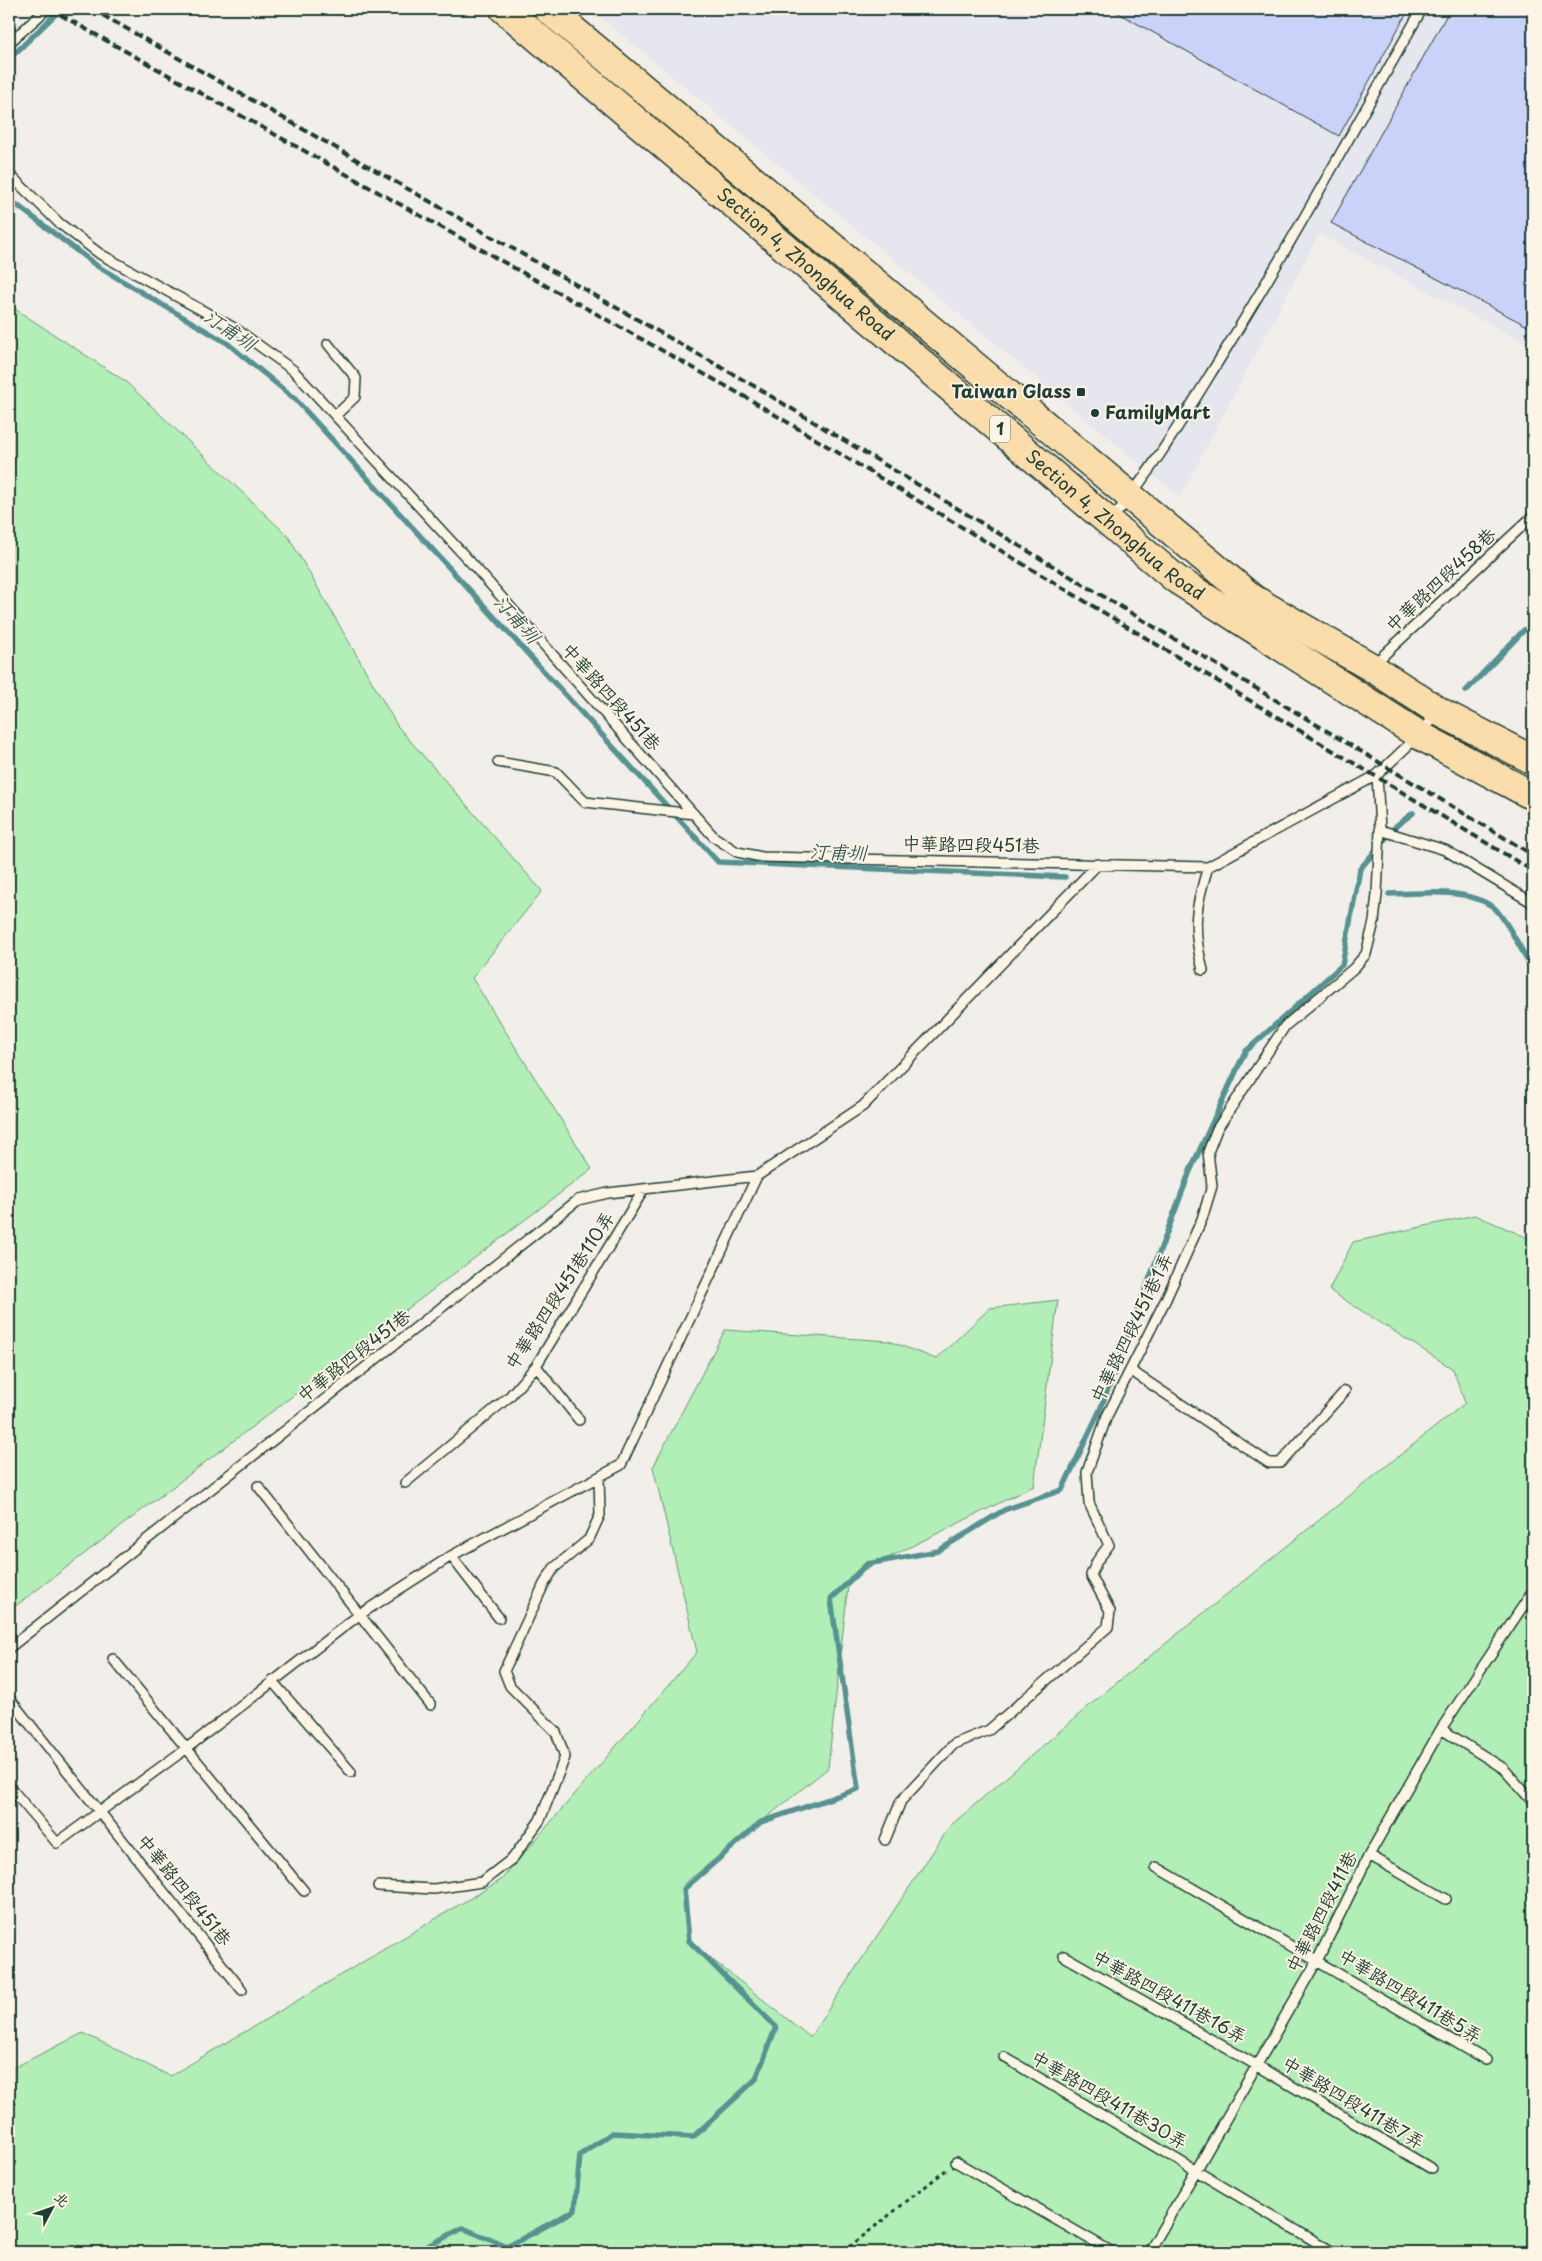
<svg xmlns="http://www.w3.org/2000/svg" width="1542" height="2261" viewBox="0 0 1542 2261" font-family="'Playpen Sans','LXGW WenKai TC',sans-serif">
<rect width="100%" height="100%" fill="#f2eee9"/>
<filter id="ink" filterUnits="userSpaceOnUse"><feTurbulence type="fractalNoise" baseFrequency=".02" numOctaves="2"/><feDisplacementMap in="SourceGraphic" scale="10" xChannelSelector="R" yChannelSelector="G"/><feConvolveMatrix kernelMatrix="1 2 1 2 8 2 1 2 1" color-interpolation-filters="sRGB"/></filter>
<g filter="url(#ink)">
<path fill="#e6e6ee" d="M597 9H1533V347L1319 234 1180 497 593 11Z"/>
<path fill="#b1efb6" stroke="#689675" d="M9 305 125 381 288 536 398 727 542 891 472 978 592 1169 9 1611Z
M1475 1215 1533 1240V2252H9V2070L83 2033 170 2076 501 1880 697 1652 653 1467 725 1330 889 1341 936 1359 990 1308 1058 1300 1034 1486 849 1577 828 1768 684 1884 689 1941 810 2037 950 1826 1104 1693 1465 1403 1453 1369 1329 1290 1353 1242Z"/>
<g fill="none" stroke-linecap="round" stroke-linejoin="round">
<path stroke="#559292" stroke-width="5.5" d="M9 59 61 9
M9 199 97 266 227 343 295 399 718 862 1065 877
M1466 691 1524 630 1533 627
M1389 894C1424 894 1461 887 1492 906 1502 912 1527 959 1533 972
M416 2252 463 2228 507 2247 575 2210 580 2155 612 2133 693 2137 756 2079 776 2027 689 1941 684 1889 761 1822 858 1789 831 1599 867 1564 938 1551 1004 1510 1062 1490 1100 1410 1190 1171 1245 1052 1342 965 1360 869 1396 826 1413 813"/>
</g>
<path fill="#cad2fa" stroke="#1f3d34" d="M1111 9H1409L1339 136Z
M1450 9H1527L1533 12V329L1331 223Z"/>
<g fill="none" stroke-linecap="round" stroke-linejoin="round">
<g stroke="#1f3d34" stroke-width="12">
<path id="lane" d="M9 43 47 9
M9 174 59 223 100 254 236 329 293 370 474 566 714 837 737 852 762 857 1208 867 1377 775 1419 735 1438 713
M328 344 356 378 355 397 336 415
M1111 520C1153 470 1187 412 1221 357 1292 243 1356 125 1422 9
M1373 665 1533 516
M498 762 556 772 585 802 694 814
M1380 830 1445 850 1533 903
M1203 970C1192 928 1195 908 1208 867
M536 1366 579 1420
M1130 1370 1269 1463H1280L1345 1391
M405 1483 509 1397 536 1366 644 1189
M258 1486 431 1705
M451 1556 499 1618
M9 1648 578 1200 608 1193 757 1176
M113 1659 304 1891
M272 1681 351 1772
M9 1698 242 1990
M1441 1729 1503 1768 1533 1802
M9 1786 57 1843 187 1748 359 1615 451 1556 621 1465 757 1176 863 1106 1098 864
M885 1840 901 1801 954 1744 989 1730 1108 1627 1110 1611 1091 1575 1097 1561 1109 1545 1089 1503 1087 1472 1107 1416 1166 1299 1202 1219 1212 1186 1208 1152 1217 1129 1285 1026 1354 968 1366 954 1374 922 1377 894 1380 830 1377 775
M1369 1855 1446 1899
M1156 1867 1486 2060
M378 1886 434 1889 482 1882 513 1858 540 1820 565 1757 556 1732 510 1686 504 1671 544 1584 554 1568 589 1539 600 1515 599 1477
M1064 1956 1258 2066 1432 2169
M1004 2057 1333 2252
M956 2162 1112 2252
M1149 2252 1318 1959 1369 1855 1441 1729 1533 1591"/>
</g>
<g stroke="#1f3d34" stroke-width="31">
<g id="primary">
<path id="s1" d="M504 9 1176 579 1419 735 1533 796"/>
<path d="M548 9 1253 599 1371 667 1440 712 1533 760"/>
</g>
</g>
<path stroke="#1f3d34" stroke-width="3" stroke-dasharray="4 4" stroke-linecap="butt" d="M843 2252 946 2170"/>
<use href="#lane" stroke="#fcf5e5" stroke-width="9"/>
<use href="#primary" stroke="#faddab" stroke-width="28"/>
<path stroke="#1f3d34" stroke-width="4" stroke-dasharray="8 4" stroke-linecap="butt" d="M50 9 749 399 1533 871
M92 9 754 386 1533 855"/>
</g>
</g>
<g fill="#1f3d34" stroke="#fcf5e5" stroke-width="2">
<rect x="1076" y="387" width="10" height="10" rx="2.5"/>
<circle cx="1095" cy="413" r="5"/>
</g>
<g text-anchor="middle" stroke-width="4" stroke-linejoin="round" paint-order="stroke">
<rect fill="#fcf5e5" stroke="#617469" stroke-width="1" x="990" y="415.5" width="20" height="27" rx="4"/>
<g font-size="16" font-weight="bold" fill="#1f3d34">
<text x="1000" y="435">1</text>
</g>
<g font-size="18" fill="#1f3d34" stroke="#fcf5e5">
<text dy="6" stroke="none"><textPath href="#s1" startOffset="395">Section 4, Zhonghua Road</textPath></text>
<text dy="6" stroke="none"><textPath href="#s1" startOffset="800">Section 4, Zhonghua Road</textPath></text>
<text transform="translate(1441 580) rotate(-43)" y="6">中華路四段458巷</text>
<text transform="translate(611 697) rotate(48)" y="6">中華路四段451巷</text>
<text transform="translate(971 845) rotate(1)" y="6">中華路四段451巷</text>
<text transform="translate(560 1291) rotate(-57)" y="6">中華路四段451巷110弄</text>
<text transform="translate(1132 1328) rotate(-64)" y="6">中華路四段451巷1弄</text>
<text transform="translate(354 1356) rotate(-38)" y="6">中華路四段451巷</text>
<text transform="translate(184 1890) rotate(51)" y="6">中華路四段451巷</text>
<text transform="translate(1322 1912) rotate(-63)" y="6">中華路四段411巷</text>
<text transform="translate(1410 1996) rotate(31)" y="6">中華路四段411巷5弄</text>
<text transform="translate(1169 1997) rotate(29)" y="6">中華路四段411巷16弄</text>
<text transform="translate(1109 2100) rotate(30)" y="6">中華路四段411巷30弄</text>
<text transform="translate(1353 2103) rotate(31)" y="6">中華路四段411巷7弄</text>
</g>
<g font-size="18" font-weight="bold" fill="#1f3d34" stroke="#fcf5e5" text-anchor="end">
<text x="1071" y="398">Taiwan Glass</text>
<text x="1105" y="419" text-anchor="start">FamilyMart</text>
</g>
<g font-size="19" font-style="italic" fill="#315953" stroke="#fcf5e5">
<text transform="translate(230 330) rotate(34)" y="7">汀甫圳</text>
<text transform="translate(517 619) rotate(48)" y="7">汀甫圳</text>
<text transform="translate(838 852) rotate(2)" y="7">汀甫圳</text>
</g>
</g>
<rect width="1542" height="2261" fill="none" stroke="#fcf5e5" stroke-width="30"/>
<rect x="15" y="15" width="1512" height="2231" fill="none" stroke="#1f3d34" stroke-width="2" filter="url(#ink)"/>
<g transform="translate(52 2208) rotate(49)" stroke="#fcf5e5" stroke-width="4" paint-order="stroke">
<path d="M0-4L9 19L0 12L-9 19Z" fill="#1f3d34"/>
<text y="-8" font-size="14" font-weight="bold" text-anchor="middle" fill="#1f3d34">北</text>
</g>
</svg>
